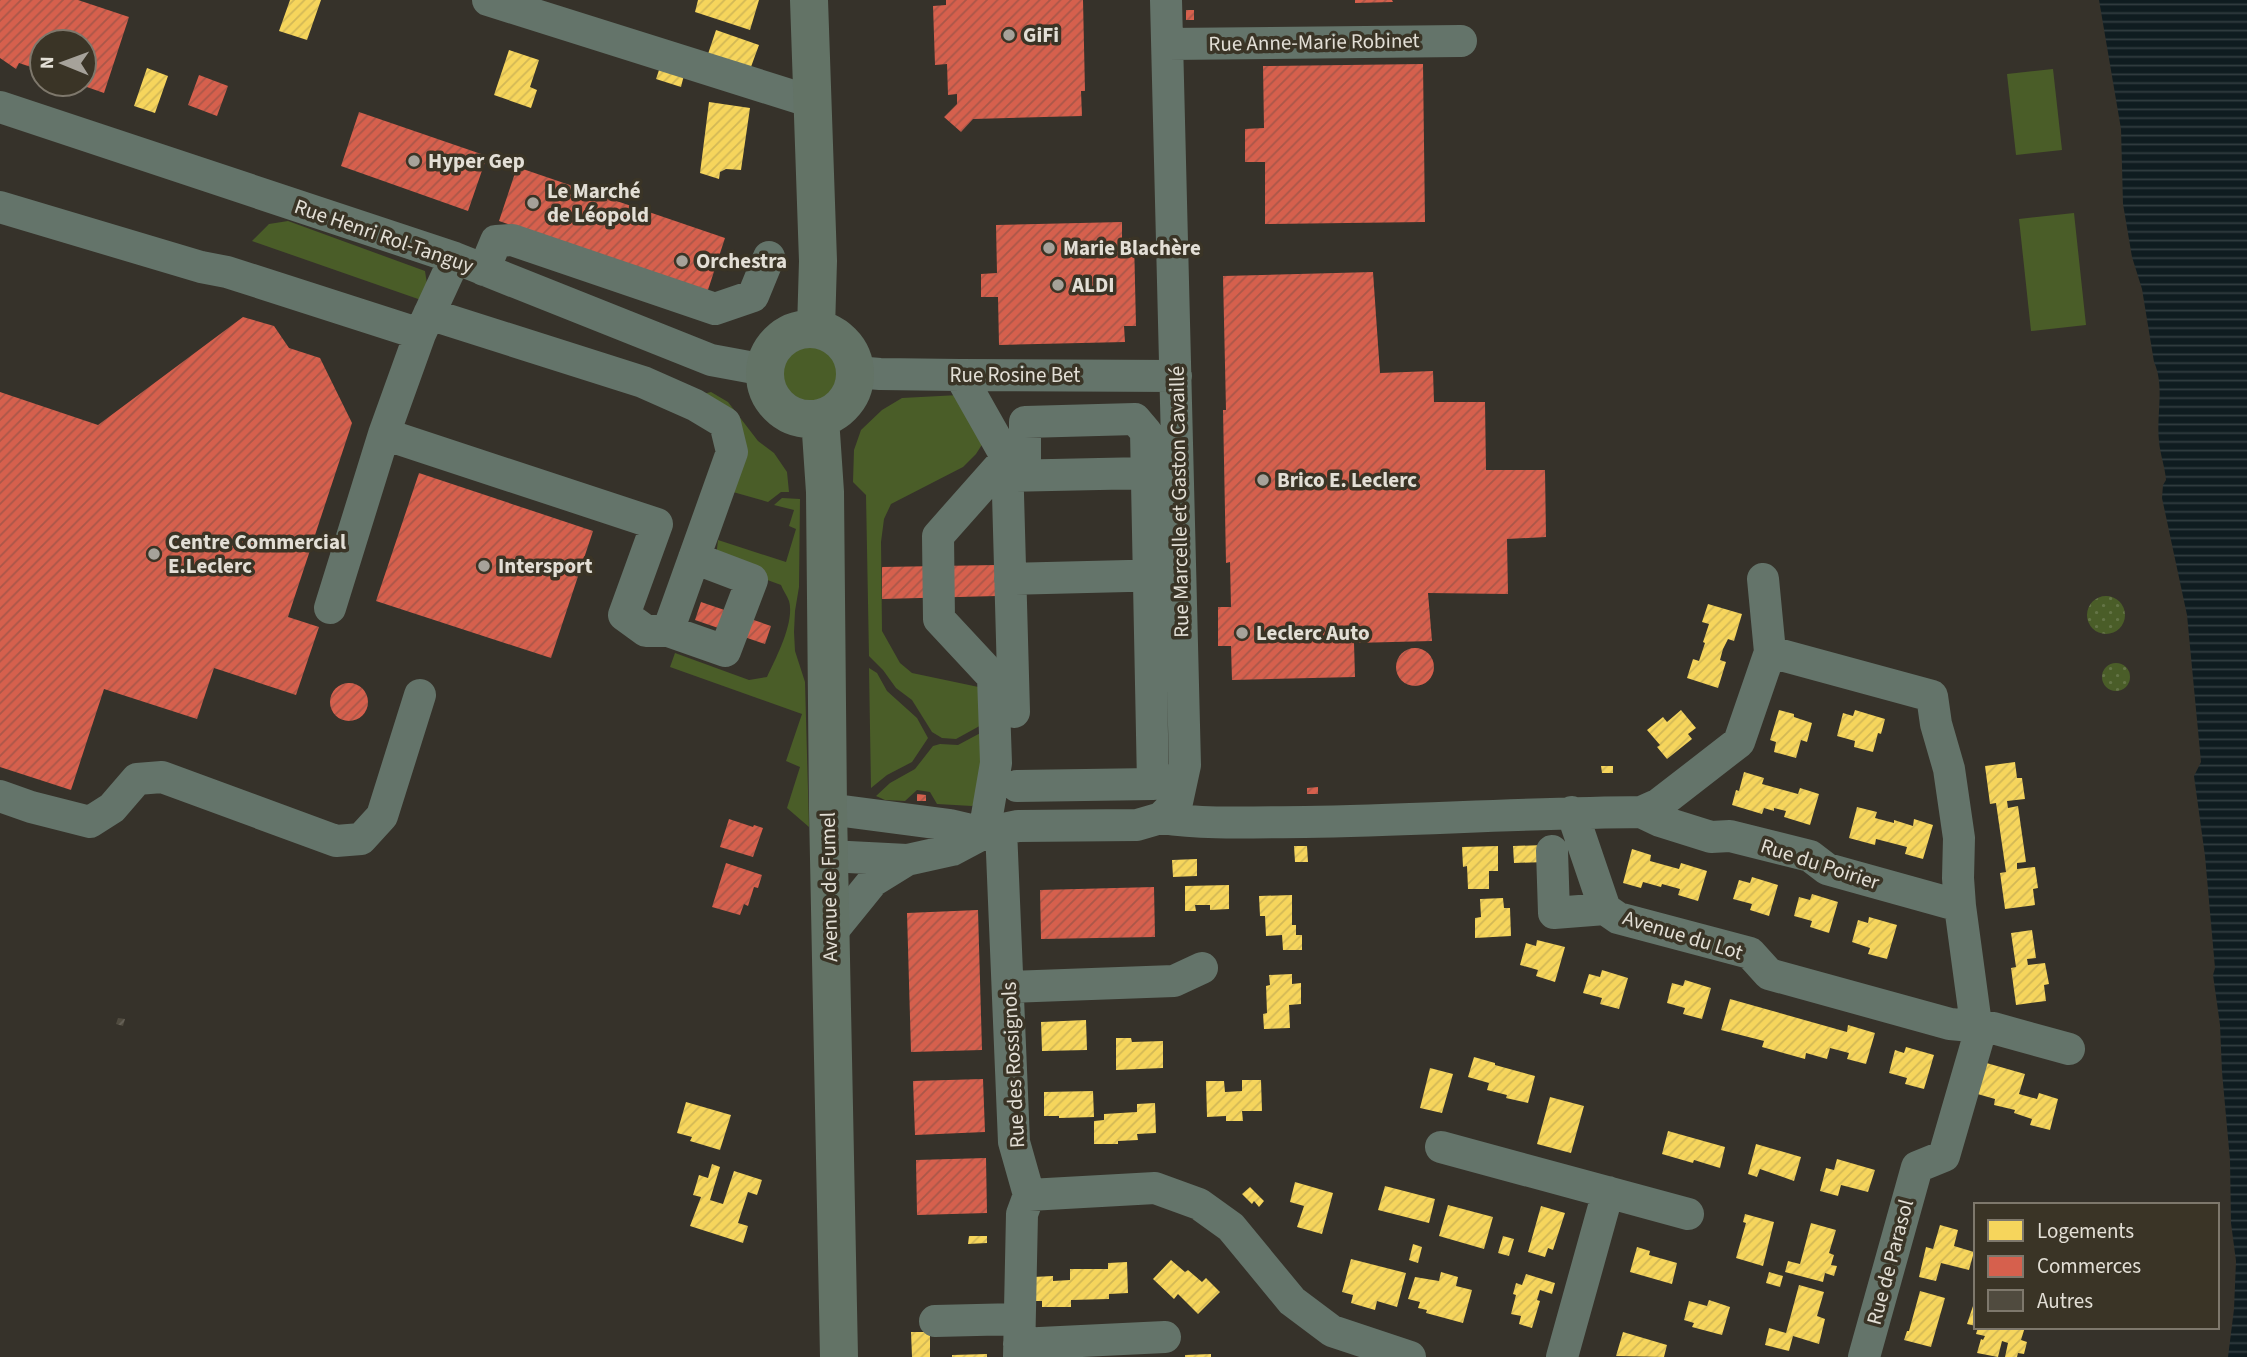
<svg xmlns="http://www.w3.org/2000/svg" width="2247" height="1357" viewBox="0 0 2247 1357" font-family="'Source Sans 3',sans-serif">
<defs>
<pattern id="park-dots" width="8" height="8" patternUnits="userSpaceOnUse" patternTransform="scale(1.75)"><rect width="8" height="8" fill="#4a5d28"/><path d="M2 2h.1M6 6h.1" fill="none" stroke="#647446" stroke-width="1.8" stroke-linecap="round"/></pattern>
<pattern id="water-rules" width="6" height="5" patternUnits="userSpaceOnUse" patternTransform="scale(1.75)"><rect width="6" height="5" fill="#0f1c20"/><path d="M0 2.5h6" fill="none" stroke="#323d40"/></pattern>
<pattern id="homes-hatch" width="6" height="6" patternUnits="userSpaceOnUse" patternTransform="scale(1.75)"><rect width="6" height="6" fill="#f6d55c"/><path d="M-1 1l2-2M0 6l6-6M5 7l2-2" fill="none" stroke="#d2b856"/></pattern>
<pattern id="shops-hatch" width="6" height="6" patternUnits="userSpaceOnUse" patternTransform="scale(1.75)"><rect width="6" height="6" fill="#d6604d"/><path d="M-1 1l2-2M0 6l6-6M5 7l2-2" fill="none" stroke="#aa5749"/></pattern>
<pattern id="building-hatch" width="6" height="6" patternUnits="userSpaceOnUse" patternTransform="scale(1.75)"><rect width="6" height="6" fill="#504b3f"/><path d="M-1 1l2-2M0 6l6-6M5 7l2-2" fill="none" stroke="#69645a"/></pattern>
</defs>
<rect width="100%" height="100%" fill="#36322a"/>
<path fill="#4a5d28" d="M2053 69 2062 150 2016 155 2007 74Z
M2074 213 2086 325 2031 331 2019 219Z
M288 221 425 271 427 284 421 300 252 241 269 224Z
M781 376a30 30 0 1 1 60 0a30 30 0 1 1-60 0Z
M711 392 728 402 758 441 774 453 787 472 789 492H781L768 502 733 492 699 395Z
M959 395 983 443 976 454 963 467 891 504 884 519 881 542 882 631 900 663 912 673 988 689 985 723 956 739 942 738 932 732 912 700 896 688 883 670 869 656 866 495 853 482 854 450 861 430 882 410 902 398Z
M782 498 800 499 799 587 795 611 794 632 795 651 805 682 809 827 787 808 800 767 786 761 802 714 670 667 675 653 749 680 767 677C776 658 795 622 789 601 787 596 783 590 781 585L723 564 716 557 718 540 786 562 796 529 789 526 794 510 774 505Z
M869 668 877 673 887 691 917 718 928 738 912 762 887 775 871 788Z
M986 730 980 799 972 806 937 804 930 792 917 790 905 801 885 800 876 796 890 783 915 769 933 746 940 744 958 745Z"/>
<path fill="url(#park-dots)" d="M2087 615a19 19 0 1 1 38 0a19 19 0 1 1-38 0Z
M2102 677a14 14 0 1 1 28 0a14 14 0 1 1-28 0Z"/>
<path fill="url(#water-rules)" d="M2099 0H2247V1357H2228L2234 1309 2236 1261 2231 1223 2230 1160 2222 1072 2220 1025 2213 975 2215 968 2205 856 2194 776 2201 762 2187 615 2162 498 2163 485 2166 480C2165 467 2160 454 2159 441 2156 414 2165 387 2154 362L2142 289 2132 257 2123 204 2121 129Z"/>
<path fill="url(#homes-hatch)" d="M290 0H321L307 40 279 31Z
M698 0H759L750 30 695 12Z
M716 30 759 45 748 75 706 60Z
M509 50 539 60 530 87 537 90 531 108 494 95Z
M660 67 684 75 681 87 656 79Z
M147 68 168 76 155 113 134 106Z
M709 102 750 108 741 170 726 169 720 172 719 179 700 173Z
M1708 604 1742 614 1734 641 1728 639 1723 649 1720 660 1726 662 1718 688 1687 678 1693 659 1699 661 1705 643 1703 642 1709 624 1702 622Z
M1681 710 1696 728 1688 734 1692 739 1667 759 1657 747 1660 745 1647 730 1663 717 1667 722Z
M1779 710 1794 714V717L1812 723 1807 742 1801 740 1796 758 1774 752 1776 742 1770 740Z
M1855 710 1885 719 1881 734 1878 733 1873 752 1854 747 1855 741 1837 736 1843 713 1853 716Z
M2015 762 2017 778H2022L2025 799 2007 801 2008 808 2018 806 2026 862 2017 863V869L2035 867 2038 888 2033 889 2035 905 2005 909 2000 873 2006 872 1996 803 1990 804 1985 766Z
M1601 766H1613V773H1602Z
M1744 772 1764 778 1762 784 1798 794 1800 788 1819 794 1810 825 1784 817 1786 811 1774 808V811L1764 808 1762 814 1732 805 1736 790 1739 791Z
M1857 807 1877 812 1875 818 1894 823V820L1913 826 1914 819 1933 825 1923 859 1905 854 1907 847 1876 839 1875 845 1849 838Z
M1544 845 1545 862 1514 863 1513 846Z
M1294 846H1307L1308 862H1295Z
M1498 846V871H1489V889H1468L1467 866 1463 867 1462 847Z
M1632 849 1651 855 1650 861 1679 869 1681 863 1707 871 1698 901 1678 895 1680 889 1662 884 1661 887 1643 882 1641 888 1623 883Z
M1197 859V876L1173 877 1172 860Z
M1752 877 1778 885 1769 916 1750 910 1752 904 1733 899 1739 880 1750 883Z
M1229 885V909L1210 910V905H1195L1196 911H1185V886Z
M1812 894 1838 902 1829 933 1810 927 1812 921 1794 916 1799 897 1810 900Z
M1292 895V925H1296V935H1302V950H1283L1282 935 1266 936 1265 916H1260L1259 896Z
M1503 898 1504 908H1510L1511 936 1475 938V918L1481 917 1480 899Z
M1869 917 1897 925 1887 959 1868 954 1870 948 1852 942 1858 920 1868 923Z
M2032 930 2036 958 2027 959 2028 965 2045 963 2049 984 2044 985 2046 1001 2016 1005 2011 968 2016 967 2011 933Z
M1537 940 1565 947 1555 982 1536 976 1538 970 1520 965 1526 943 1536 946Z
M1602 970 1628 978 1619 1009 1600 1004 1602 998 1583 993 1589 974 1600 977Z
M1292 974V984L1301 983V1004L1289 1005 1290 1028 1264 1029 1263 1014 1267 1013 1266 986 1270 985 1269 975Z
M1685 980 1711 988 1702 1019 1683 1014 1685 1008 1667 1003 1672 983 1683 986Z
M1730 999 1847 1032 1848 1025 1875 1033 1866 1064 1847 1059 1849 1053 1830 1048 1827 1059 1806 1053 1805 1059 1762 1047 1764 1041 1721 1030Z
M1086 1020 1087 1050 1042 1051 1041 1022Z
M1116 1038H1131L1132 1042 1163 1041V1068L1116 1070Z
M1906 1047 1934 1055 1924 1089 1905 1084 1907 1078 1889 1073 1895 1050 1904 1053Z
M1474 1057 1495 1063V1065L1535 1076 1528 1103 1506 1098 1507 1095 1487 1090 1489 1083 1468 1077Z
M1983 1062 2025 1074 2019 1094 2037 1099 2039 1093 2058 1099 2050 1130 2030 1125 2032 1119 2014 1113 2015 1110 1994 1105 1995 1099 1974 1093Z
M1430 1068 1453 1074 1442 1113 1420 1108Z
M1242 1080H1261L1262 1111H1242L1243 1121H1226V1116L1207 1117 1206 1081H1224L1225 1092 1242 1091Z
M1093 1091 1094 1117 1059 1118V1116H1044V1092Z
M1550 1097 1584 1106 1571 1153 1537 1144Z
M686 1102 731 1115 720 1150 690 1141 692 1137 677 1133Z
M1155 1103 1156 1133 1137 1134 1138 1140 1118 1141V1144H1094V1121L1104 1120V1114L1137 1112V1104Z
M1668 1131 1725 1147 1720 1168 1694 1160 1693 1163 1662 1154Z
M1756 1144 1801 1157 1794 1181 1760 1169 1757 1177 1748 1174Z
M1837 1159 1875 1170 1868 1192 1841 1185 1838 1196 1820 1191 1826 1168 1834 1170Z
M712 1164 720 1167 710 1200 723 1204 734 1171 762 1180 757 1195 748 1192 738 1223 748 1226 743 1243 690 1226 701 1197 693 1195 699 1175 708 1178Z
M1295 1182 1333 1193 1322 1234 1297 1227 1304 1206 1290 1202Z
M1385 1186 1435 1199 1429 1223 1378 1210Z
M1250 1187 1264 1201 1259 1207 1254 1201 1252 1204 1242 1194Z
M1448 1205 1493 1217 1484 1249 1439 1236Z
M1541 1206 1565 1213 1553 1250 1548 1248 1545 1257 1528 1252Z
M1745 1214 1774 1222 1763 1266 1736 1258 1746 1223 1743 1222Z
M1811 1223 1836 1230 1829 1253 1834 1255 1831 1265 1837 1266 1834 1276 1825 1273 1823 1282 1785 1272 1788 1261 1800 1264Z
M1940 1225 1958 1230 1954 1246 1974 1252 1969 1270 1941 1263 1936 1281 1919 1277 1926 1247 1933 1249Z
M969 1236H987V1243L968 1244Z
M1503 1236 1514 1239 1509 1256 1498 1253Z
M1413 1244 1422 1247 1418 1263 1409 1260Z
M1637 1247 1650 1251 1649 1255 1677 1263 1672 1284 1630 1272Z
M1351 1259 1406 1273 1397 1307 1377 1301 1375 1310 1351 1303 1353 1295 1342 1292Z
M1171 1260 1185 1272 1188 1270 1202 1282 1206 1278 1220 1292 1198 1314 1178 1294 1174 1299 1153 1279Z
M1127 1262 1128 1293 1109 1294V1299L1071 1300V1307H1042V1301H1033V1277L1053 1276V1281L1070 1280V1269H1108V1263Z
M1441 1272 1458 1277 1456 1286 1472 1290 1463 1323 1426 1313 1427 1310 1418 1308 1420 1302 1408 1299 1415 1277 1439 1281Z
M1769 1272 1783 1276 1780 1287 1766 1283Z
M1526 1274 1555 1283 1552 1294 1540 1290 1537 1300 1540 1301 1532 1328 1519 1324 1521 1316 1511 1314 1516 1295 1513 1294 1516 1283 1522 1285Z
M1799 1285 1824 1292 1817 1316 1825 1319 1819 1344 1793 1336 1789 1351 1765 1345 1769 1328 1786 1333Z
M1920 1291 1945 1298 1931 1347 1904 1340 1907 1331H1909Z
M1976 1297V1326L1967 1324Z
M1709 1300 1730 1307 1722 1335 1692 1327 1694 1323 1684 1320 1689 1301 1707 1306Z
M1978 1327H2025L2021 1340 2027 1342 2024 1354 2018 1353 2017 1357H2005L2008 1343 2002 1341 1998 1357 1977 1353 1981 1339 1983 1340 1985 1336 1976 1334Z
M911 1332H930V1357H912Z
M1623 1332 1667 1345 1664 1357 1616 1356Z
M987 1354V1357H952V1355Z
M1211 1354V1357H1185V1355Z"/>
<path fill="url(#shops-hatch)" d="M0 0H78L129 17 104 93 84 86V42H42V73H32L34 68 19 63 16 69 0 58Z
M946 0H1083L1085 91H1081L1082 116 973 119 961 132 944 117 957 104V94L948 95 947 64 935 65 933 6 946 5Z
M1355 0H1392L1393 2 1355 3Z
M1186 10H1194V20H1186Z
M1423 64 1425 222 1265 224V162H1245V129L1264 128 1263 66Z
M199 75 228 86 217 116 188 105Z
M359 112 487 156 468 211 341 166Z
M517 167 725 238 707 293 499 221Z
M1122 222V239L1134 238 1136 326H1124L1125 342 999 345 998 297H981V274L997 273 996 225Z
M1373 272 1380 373 1433 371 1434 402H1485L1486 470H1545L1546 537 1507 539 1508 594 1428 593 1432 641 1354 643 1355 677 1232 680 1231 646H1218V607H1231L1230 562 1226 563 1223 410H1226L1223 276Z
M243 317 274 326 289 348 320 358 352 423 288 617 319 627 296 695 214 668 197 719 104 689 71 790 0 767V392L98 425Z
M419 473 593 531 551 658 376 601Z
M996 565 997 596 882 599V567Z
M701 602 771 626 765 644 695 620Z
M1396 667a19 19 0 1 1 38 0a19 19 0 1 1-38 0Z
M330 702a19 19 0 1 1 38 0a19 19 0 1 1-38 0Z
M1318 787V794H1307V788Z
M917 794 926 795V801H917Z
M729 819 753 827 754 825 763 828 753 857 720 847Z
M726 863 762 875 758 888 754 887 748 906 744 904 740 915 712 907Z
M1154 887 1155 937 1041 939 1040 890Z
M978 910 982 1050 911 1052 907 913Z
M983 1079 985 1132 915 1135 913 1081Z
M986 1158 987 1213 917 1215 916 1160Z"/>
<path fill="url(#building-hatch)" d="M118 1018 125 1019 123 1026 116 1024Z"/>
<g fill="none" stroke-linecap="round" stroke-linejoin="round">
<path stroke="#64746a" stroke-width="32" d="M488 0 812 102
M1168 44 1461 41
M0 107 455 258 711 360 765 370
M0 207 201 267 227 272 420 334
M484 270 496 241 512 240 715 309 753 296 769 257
M429 314 643 382 695 405 725 423 732 452 668 631
M855 372 880 374 960 375 1176 376
M960 375 1007 458 1014 712
M384 434 657 524 624 615 646 631H668L725 651 752 580 694 558
M1007 458 938 536 939 619 993 677 996 763 984 833 1018 826 1137 825 1161 818 1177 802 1185 765 1166 0
M1007 476 1147 473
M1010 579 1169 575
M330 608 384 434 420 334 455 258
M1770 652 1932 696 1936 724 1949 769 1959 838 1958 878 1960 906 1978 1039 1944 1156 1917 1167 1864 1357
M1017 786 1153 784 1146 432 1135 419 1025 422V475
M0 796 31 807 90 822 112 808 137 779 162 777 336 841 361 839 382 816 420 695
M828 809 950 825 984 833 952 850 907 860 829 856
M1572 812 1605 909 1618 918 1750 953 1769 974 1950 1024 1993 1028 2069 1049
M1641 812 1660 821 1711 837 1730 836 1810 856 1827 869 1960 906
M1161 818C1209 825 1257 822 1305 822 1417 820 1529 813 1641 812L1659 804 1739 742 1770 652 1763 579
M1001 829 1014 1142 1029 1195 1155 1188 1199 1204 1231 1227 1292 1301 1332 1331 1410 1357
M1552 851 1554 913 1605 909
M830 934 873 881 907 860
M1008 987 1174 981 1202 968
M1441 1147 1688 1214
M935 1321 1019 1319
M1019 1344 1165 1337
M1019 1357 1022 1214 1029 1195
M1562 1357 1608 1192"/>
<path stroke="#637366" stroke-width="38" d="M809 0 818 261 816 329
M765 374a45 45 0 1 1 90 0a45 45 0 1 1-90 0Z
M820 418 825 492 828 809 839 1357"/>
</g>
<g fill="#a6a29a" stroke="#3a3426" stroke-width="2.5">
<circle cx="1009" cy="35" r="7"/>
<circle cx="414" cy="161" r="7"/>
<circle cx="533" cy="203" r="7"/>
<circle cx="1049" cy="248" r="7"/>
<circle cx="682" cy="261" r="7"/>
<circle cx="1058" cy="285" r="7"/>
<circle cx="1263" cy="480" r="7"/>
<circle cx="154" cy="554" r="7"/>
<circle cx="484" cy="566" r="7"/>
<circle cx="1242" cy="633" r="7"/>
</g>
<g text-anchor="middle" stroke-width="7" stroke-linejoin="round" paint-order="stroke">
<g font-size="21" font-weight="bold" fill="#e3dfd6" stroke="#3a3426" text-anchor="start">
<text x="1023" y="42">GiFi</text>
<text x="428" y="168">Hyper Gep</text>
<text x="547" y="198">Le Marché<tspan x="547" dy="24">de Léopold</tspan></text>
<text x="1063" y="255">Marie Blachère</text>
<text x="696" y="268">Orchestra</text>
<text x="1072" y="292">ALDI</text>
<text x="1277" y="487">Brico E. Leclerc</text>
<text x="168" y="549">Centre Commercial<tspan x="168" dy="24">E.Leclerc</tspan></text>
<text x="498" y="573">Intersport</text>
<text x="1256" y="640">Leclerc Auto</text>
</g>
<g font-size="21" fill="#e3dfd6" stroke="#3a3426">
<text transform="translate(1314 42) rotate(-1)" y="7">Rue Anne-Marie Robinet</text>
<text transform="translate(384 236) rotate(19)" y="7">Rue Henri Rol-Tanguy</text>
<text x="1015" y="382">Rue Rosine Bet</text>
<text transform="translate(1179 502) rotate(-91)" y="7">Rue Marcelle et Gaston Cavaillé</text>
<text transform="translate(1820 864) rotate(18)" y="7">Rue du Poirier</text>
<text transform="translate(829 887) rotate(-91)" y="7">Avenue de Fumel</text>
<text transform="translate(1683 935) rotate(17)" y="7">Avenue du Lot</text>
<text transform="translate(1013 1065) rotate(-93)" y="7">Rue des Rossignols</text>
<text transform="translate(1890 1262) rotate(-75)" y="7">Rue de Parasol</text>
</g>
</g>
<rect x="1974" y="1203" width="245" height="126" fill="#3a3426" stroke="#7e786c" stroke-width="2"/>
<rect x="1988" y="1220" width="35" height="21" fill="#f6d55c" stroke="#7e786c" stroke-width="2"/>
<text x="2037" y="1238" font-size="21" fill="#e3dfd6">Logements</text>
<rect x="1988" y="1256" width="35" height="21" fill="#d6604d" stroke="#7e786c" stroke-width="2"/>
<text x="2037" y="1273" font-size="21" fill="#e3dfd6">Commerces</text>
<rect x="1988" y="1290" width="35" height="21" fill="#504b3f" stroke="#7e786c" stroke-width="2"/>
<text x="2037" y="1308" font-size="21" fill="#e3dfd6">Autres</text>
<g transform="translate(63 63) rotate(271)"><circle r="33" fill="#3a3426" stroke="#7e786c" stroke-width="2"/>
<path d="M0-5L12 26L0 18L-12 26Z" fill="#a6a29a"/>
<text y="-10" font-size="19" font-weight="bold" text-anchor="middle" fill="#e3dfd6">N</text>
</g>
</svg>
